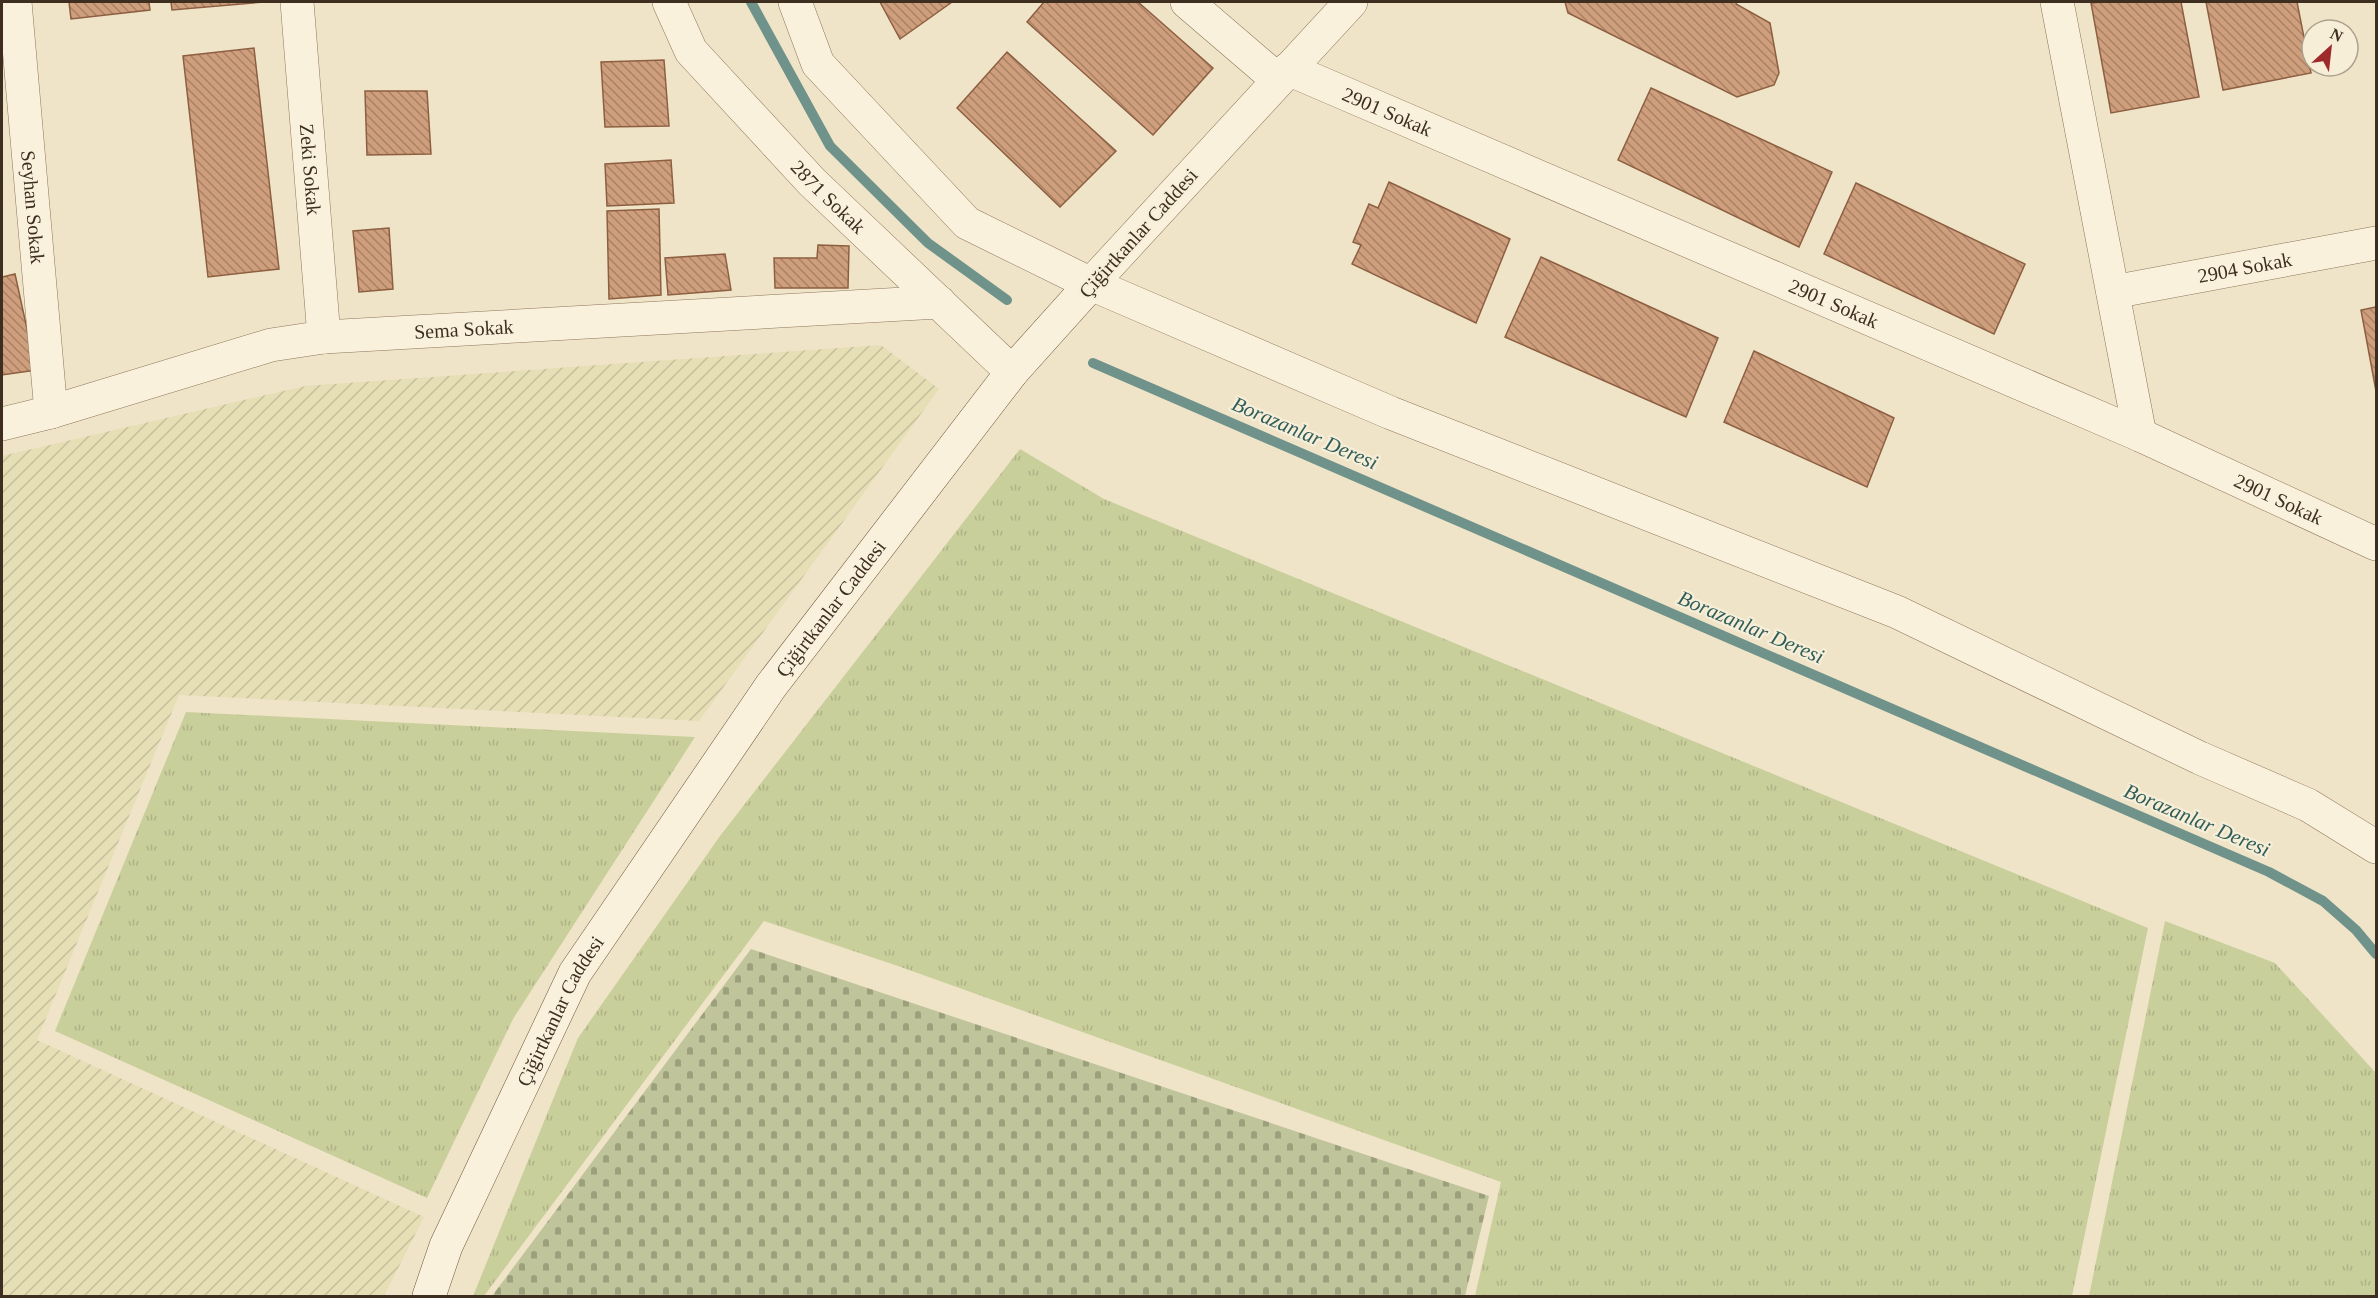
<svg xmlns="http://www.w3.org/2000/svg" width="2378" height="1298" viewBox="0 0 2378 1298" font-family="Georgia,serif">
<defs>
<pattern id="farmland-furrows" width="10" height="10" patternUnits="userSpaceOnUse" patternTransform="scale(1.5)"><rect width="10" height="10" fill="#e6deb5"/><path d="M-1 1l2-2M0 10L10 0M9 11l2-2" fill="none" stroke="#c6bf9b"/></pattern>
<pattern id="grass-tufts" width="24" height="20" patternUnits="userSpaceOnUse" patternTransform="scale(1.5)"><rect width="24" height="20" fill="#c9cf9b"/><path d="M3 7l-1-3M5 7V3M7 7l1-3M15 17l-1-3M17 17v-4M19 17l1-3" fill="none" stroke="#aeb285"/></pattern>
<pattern id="cemetery-stones" width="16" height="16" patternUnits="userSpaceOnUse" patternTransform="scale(1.5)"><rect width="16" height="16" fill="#bfc49a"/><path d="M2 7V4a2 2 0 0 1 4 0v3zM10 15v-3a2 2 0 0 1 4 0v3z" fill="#9ca07d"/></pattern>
<pattern id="building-back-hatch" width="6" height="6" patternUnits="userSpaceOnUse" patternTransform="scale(1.5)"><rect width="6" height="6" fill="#cf9f7d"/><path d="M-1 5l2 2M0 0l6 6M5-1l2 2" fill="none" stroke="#a98266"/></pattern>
</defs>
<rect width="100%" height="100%" fill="#f0e4c8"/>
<path fill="url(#farmland-furrows)" d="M881 345 939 389 699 721 179 695 37 1040 424 1217 384 1296H2V456L305 386Z"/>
<path fill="url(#grass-tufts)" d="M1020 449 1104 499 2148 928 2072 1296H1475L1501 1182 898 966 764 921 484 1296H473L578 1038 720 836Z
M186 712 695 737 513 1019 427 1198 55 1031Z
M2165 921 2275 963 2376 1073V1296H2089Z"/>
<path fill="url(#cemetery-stones)" d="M751 949 1489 1196 1465 1296H492Z"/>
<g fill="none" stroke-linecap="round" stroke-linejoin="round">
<path stroke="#6f938a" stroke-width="10" d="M751 2 830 146 928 243 1007 300
M1093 363 2269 872 2323 901 2356 930 2376 954"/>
</g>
<path fill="url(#building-back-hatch)" stroke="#8d5f41" stroke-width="1.5" d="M69 2H149L150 10 71 19Z
M171 2H264L172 10Z
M880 2H952L900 39Z
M1044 2H1138L1213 68 1153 135 1027 22Z
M1565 2H1737L1736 4 1770 23 1779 73 1774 85 1737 97 1568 13Z
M2100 2H2181L2199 97 2111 113 2091 3Z
M2206 2H2297L2311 73 2223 90Z
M254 48 279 269 208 277 183 56Z
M1007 52 1116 151 1060 207 957 108Z
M664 60 669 126 605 127 601 62Z
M1651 88 1832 172 1799 247 1618 160Z
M365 91H427L431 154 367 155Z
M671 160 674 203 607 206 605 164Z
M1389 182 1510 239 1476 323 1352 264 1361 245 1353 242 1369 204 1378 208Z
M1856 183 2025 264 1994 334 1824 254Z
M659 209 661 295 609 299 607 211Z
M389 228 393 289 359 292 353 231Z
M818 245 849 246 848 288H775L774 258H817Z
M725 254 731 290 668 295 665 258Z
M1541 257 1718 338 1686 417 1505 337Z
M15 274 36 370 2 375V277Z
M2376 307V391L2361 310Z
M1754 351 1894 418 1867 487 1724 422Z"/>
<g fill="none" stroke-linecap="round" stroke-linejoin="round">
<g stroke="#8d765c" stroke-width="34">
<g id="street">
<path id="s1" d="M15 2 51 412"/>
<path id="s2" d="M297 2 324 337"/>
<path id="s3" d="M669 2 691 51 812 182 1012 372"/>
<path d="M795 2 818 64 967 223 1091 284 1391 413 1897 612 2200 758 2308 805 2376 847"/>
<path d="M1187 2 1278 80"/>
<path d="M2057 2 2140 435"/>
<path id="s4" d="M1288 69 2140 435 2376 544"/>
<path d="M1091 284 1351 2"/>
<path id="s5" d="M2113 292 2376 243"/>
<path id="s6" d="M2 424 51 412 271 345 324 337 939 302"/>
</g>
</g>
<g stroke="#6f573f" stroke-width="34">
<g id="secondary">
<path id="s7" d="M429 1296 446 1246 575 973 771 686 1012 372 1091 284"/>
</g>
</g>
<use href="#street" stroke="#faf1dc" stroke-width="33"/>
<use href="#secondary" stroke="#faf1dc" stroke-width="33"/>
</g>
<g text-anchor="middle" stroke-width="4.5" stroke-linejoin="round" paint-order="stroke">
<g font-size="20" fill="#3d2e20" stroke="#f7eed8">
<text dy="7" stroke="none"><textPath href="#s4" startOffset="108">2901 Sokak</textPath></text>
<text dy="7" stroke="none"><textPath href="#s2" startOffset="168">Zeki Sokak</textPath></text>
<text dy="7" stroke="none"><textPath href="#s3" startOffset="254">2871 Sokak</textPath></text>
<text dy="7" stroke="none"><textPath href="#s1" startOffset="206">Seyhan Sokak</textPath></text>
<text transform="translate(1138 233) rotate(-48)" y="7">Çiğirtkanlar Caddesi</text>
<text dy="7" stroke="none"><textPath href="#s5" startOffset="134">2904 Sokak</textPath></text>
<text dy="7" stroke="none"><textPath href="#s4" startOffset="594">2901 Sokak</textPath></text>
<text dy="7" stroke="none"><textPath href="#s6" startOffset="474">Sema Sokak</textPath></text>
<text dy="7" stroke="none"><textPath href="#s4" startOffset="1080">2901 Sokak</textPath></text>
<text dy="7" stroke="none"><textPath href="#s7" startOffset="800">Çiğirtkanlar Caddesi</textPath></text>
<text dy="7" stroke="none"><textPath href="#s7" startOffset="314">Çiğirtkanlar Caddesi</textPath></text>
</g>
<g font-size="21" font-style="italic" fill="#2f5d5a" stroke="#f7eed8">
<text transform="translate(1305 433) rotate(23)" y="7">Borazanlar Deresi</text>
<text transform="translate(1751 627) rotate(23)" y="7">Borazanlar Deresi</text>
<text transform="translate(2197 820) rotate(23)" y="7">Borazanlar Deresi</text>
</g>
</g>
<rect width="2378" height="1298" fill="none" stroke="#3d2e20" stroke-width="6"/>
<g transform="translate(2330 48) rotate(27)"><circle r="28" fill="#f7eed8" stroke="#ada18e" stroke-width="1.5"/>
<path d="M0-4.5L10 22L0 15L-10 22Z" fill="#9e2a2b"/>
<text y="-9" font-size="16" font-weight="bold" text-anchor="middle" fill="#3d2e20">N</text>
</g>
</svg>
